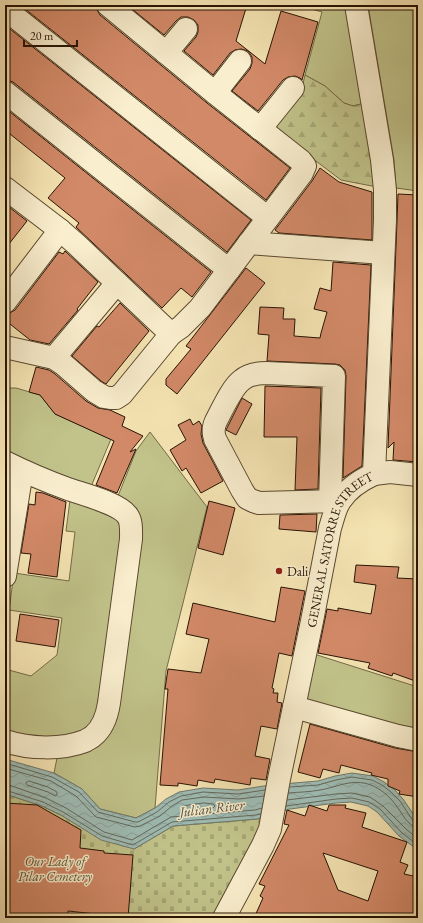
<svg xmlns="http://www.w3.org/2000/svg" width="423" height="923" viewBox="0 0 423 923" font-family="'EB Garamond',serif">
<defs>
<pattern id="forest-firs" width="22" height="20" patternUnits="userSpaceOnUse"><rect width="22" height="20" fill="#c1c38a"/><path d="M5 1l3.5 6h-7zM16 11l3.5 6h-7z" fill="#a6a775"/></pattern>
<pattern id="cemetery-stones" width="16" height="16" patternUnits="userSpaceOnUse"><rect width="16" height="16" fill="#c1c38a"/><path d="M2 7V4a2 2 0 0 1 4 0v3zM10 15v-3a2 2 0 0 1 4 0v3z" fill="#a6a775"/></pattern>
<pattern id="water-waves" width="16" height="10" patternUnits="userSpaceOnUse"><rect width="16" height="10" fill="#9fbdb6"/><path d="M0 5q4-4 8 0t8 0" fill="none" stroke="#89a29b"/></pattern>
</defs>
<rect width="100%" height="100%" fill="#f6e5b4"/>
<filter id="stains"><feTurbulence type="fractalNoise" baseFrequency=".005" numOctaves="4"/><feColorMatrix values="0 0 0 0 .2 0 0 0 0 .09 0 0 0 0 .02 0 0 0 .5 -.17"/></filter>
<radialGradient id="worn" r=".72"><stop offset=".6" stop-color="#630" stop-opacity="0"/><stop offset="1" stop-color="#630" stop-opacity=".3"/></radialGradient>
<path fill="#c1c38a" stroke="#746b46" d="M298 5H346L365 103 353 106 344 103 325 86 305 75 322 12Z
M368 5H418V191L396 188 394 160Z
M5 388H16L40 395 55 414 111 439 90 489 5 450Z
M150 432 207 507 166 671 155 808 136 818 100 809 82 789 54 773 58 753 92 744 136 535 116 501 136 451Z
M70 500 117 519 126 528 94 726 79 738 5 735V669L31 676 57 655 62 618 9 610 14 573 69 581 75 532 66 531Z
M314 654 418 687V736L309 708 305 695Z"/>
<path fill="url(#forest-firs)" stroke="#746b46" d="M305 75 325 86 344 103 353 106 365 103 377 187 341 180 271 127 301 92Z"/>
<path fill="url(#cemetery-stones)" stroke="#746b46" d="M5 794 42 806 134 849 173 826 257 819 265 816 236 878 213 918H5Z"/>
<path fill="url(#water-waves)" stroke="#6f796e" d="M5 759 54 773 82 789 100 809 136 818 155 808 166 799 179 792 203 788 238 790 270 785 318 781 335 776 352 773 373 776 384 782 394 789 403 799 418 821V850L399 836 377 812 368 806 351 802 336 803 290 809 257 819 173 826 134 849 101 840 61 815 42 806 5 794Z"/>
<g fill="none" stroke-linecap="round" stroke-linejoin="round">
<path stroke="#62685c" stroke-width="1" d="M5 763 52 777 79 792 98 812 135 822H138L157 812 169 802 181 796 203 792 238 794 265 790
M5 768 51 781 76 796 96 817 135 827 140 826 160 816 172 806 182 800 204 797 239 799 264 796
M29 781 48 787 57 792V795L55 796 48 792 27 785 26 783Z
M5 785H9L46 798 66 808 104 832 132 840 171 817 255 810 262 808
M290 787 318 785 336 780 352 777 372 780 382 785 391 792 400 801 413 821 418 822
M5 790 43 802 63 812 102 836 133 845 172 822 256 815 261 814
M289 793C299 792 310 792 320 790 338 787 352 778 371 785 381 789 389 796 395 804 402 812 407 827 418 827
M287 800 336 794 352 793 370 797 383 806 406 829 418 839
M204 803 213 804 215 806 213 808 185 810 183 809 184 806Z
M286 806 336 799 352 798 369 802 380 809 402 833 418 845"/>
</g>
<path fill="#d28968" stroke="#261303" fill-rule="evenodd" d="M20 5H93L96 8 100 15 207 103 290 168 266 200Z
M135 5H247L236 41 265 64 281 11 318 22 302 80 300 78 295 76 288 77 283 80 258 111 232 91 250 69 252 63V57L248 51 241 49 235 50 230 53 213 75 184 51 196 37 198 32V25L194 20 188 17H181L176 21 164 35 132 9Z
M5 25 251 220 227 252 13 82 7 80H5Z
M5 108 211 272 192 297 181 288 162 308 76 227 79 223 48 198 65 178 5 130Z
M320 168 339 182 372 192V240L279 233 275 230 312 181Z
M398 194 418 195V351H416L415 380H418V462L393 460 394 442 388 448 397 221Z
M5 204 27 221 5 249Z
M65 251 98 282 77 309 78 310 49 344 30 340 5 320V318L8 314 15 310 59 252 63 254Z
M333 262 371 265 362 466 343 478 346 376 345 370 340 365 335 364 267 361 269 335 258 334 260 307 284 308 283 319H295L294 336 320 338 321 333 327 312 314 309 320 288 331 291Z
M246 268 265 283 177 394 166 385V379L191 349 186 346Z
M120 303 149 331 106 384 101 381 72 356 97 326 99 327Z
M36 367 49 370 55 374 86 401 98 408 110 410 125 417 122 426 143 436 130 452 136 449 117 493 96 485 114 441 55 414 40 395 29 392Z
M265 386 321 388 318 489 295 490 297 437H264Z
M242 398 252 404 236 435 226 430Z
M190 419 193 425 199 421 202 426 201 434 203 443 223 481 201 493 186 468 182 471 170 450 186 440 178 425Z
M36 492 43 493 66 502 57 577 28 573 31 554 21 553 29 504 35 505Z
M209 501 235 508 223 555 198 548Z
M317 514 316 532 279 529 280 515Z
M356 565 399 567 397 578 418 579V682L393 673 392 676 368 668 370 663 318 653 327 609 338 611V608L371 614 376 585 354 582Z
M281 587 305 591 292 656 279 653 272 688 274 689 273 693H278L277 702 282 703 277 729 261 726 255 756 270 759 266 780 251 778 250 785 215 779 214 783 198 780 197 786 178 783V786L160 785 168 689H165L168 669 201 673 209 639 186 634 193 603 275 622Z
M20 614 59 620 55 647 16 641Z
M310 724 395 748 418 752V797L399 794 400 791 388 786V779L371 775 372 773 341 765 339 773 323 769 320 778 298 772Z
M5 803 37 805 81 830 80 848 104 851V853L133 855 128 918 105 917V915L68 911 67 918H5Z
M309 805 327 811 329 805H346L345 808 366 813 362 827 407 842 400 862 408 865 404 874 418 877V918H254L263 898 260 896 265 886 259 884 289 825 284 824 287 810 305 816ZM323 853 378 871 368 901 338 890Z"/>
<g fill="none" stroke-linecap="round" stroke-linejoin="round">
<g stroke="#5a482f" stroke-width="24">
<g id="minor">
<path d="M5 9 268 218"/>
<path d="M166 53 186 29"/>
<path d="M5 92 229 270"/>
<path d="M215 93 240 61"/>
<path d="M260 129 293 88"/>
<path d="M5 188 60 230 76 244 171 334"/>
<path d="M249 243 383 253"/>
<path d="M5 302 60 230"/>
<path d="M5 347 54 358 63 364 94 391 104 397 110 398H116L122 394 171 334 181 327 200 308 302 173 305 166 301 161 215 93 108 5"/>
<path d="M54 358 117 283"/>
<path d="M5 462C25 472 46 481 68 489 82 494 118 503 127 515 132 521 131 531 131 539L109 703C107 716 103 728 93 736 91 738 88 739 85 741 62 750 29 749 5 741"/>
<path d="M374 474 390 472 418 475"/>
<path d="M330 501 334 376 266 373C258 373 249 374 242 380 232 387 222 410 216 421 213 427 213 433 215 439L242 490 247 498 253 501 259 503 339 501"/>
<path d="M5 576 22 471"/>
<path d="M294 707 398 736 418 740"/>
<path id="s1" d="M224 918 263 845 270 829 279 779 312 621 330 528C333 519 335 508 340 501 348 488 361 480 374 474L385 220V190L382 160 356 5"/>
</g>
</g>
<use href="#minor" stroke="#f9eece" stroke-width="22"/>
</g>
<circle fill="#8f2418" stroke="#f9eece" stroke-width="1.5" cx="279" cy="571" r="4"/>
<g text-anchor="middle" stroke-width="3" stroke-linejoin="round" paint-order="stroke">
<g font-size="13" fill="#261303" stroke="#f9eece">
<text dy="5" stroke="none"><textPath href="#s1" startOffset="392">GENERAL SATORRE STREET</textPath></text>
</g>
<g font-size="13" fill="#261303" stroke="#f9eece" text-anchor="start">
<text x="287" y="576">Dali</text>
</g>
<g font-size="13" font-style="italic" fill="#5c5132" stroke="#f9eece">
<text x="55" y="866">Our Lady of<tspan x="55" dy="15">Pilar Cemetery</tspan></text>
</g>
<g font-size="14" font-style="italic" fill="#504e42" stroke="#f9eece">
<text transform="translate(212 808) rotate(-7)" y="5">Julian River</text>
</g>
</g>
<rect width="423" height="923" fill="none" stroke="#f6e5b4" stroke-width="20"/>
<rect x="6" y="6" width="411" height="911" fill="none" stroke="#261303" stroke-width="2"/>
<rect x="10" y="10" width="403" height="903" fill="none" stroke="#261303"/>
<path d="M24 40v6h53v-6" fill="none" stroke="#261303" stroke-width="2"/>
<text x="30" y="40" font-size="12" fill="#261303" stroke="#f9eece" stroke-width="3" paint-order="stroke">20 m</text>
<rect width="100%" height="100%" filter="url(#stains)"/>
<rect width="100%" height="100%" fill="url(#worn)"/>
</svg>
